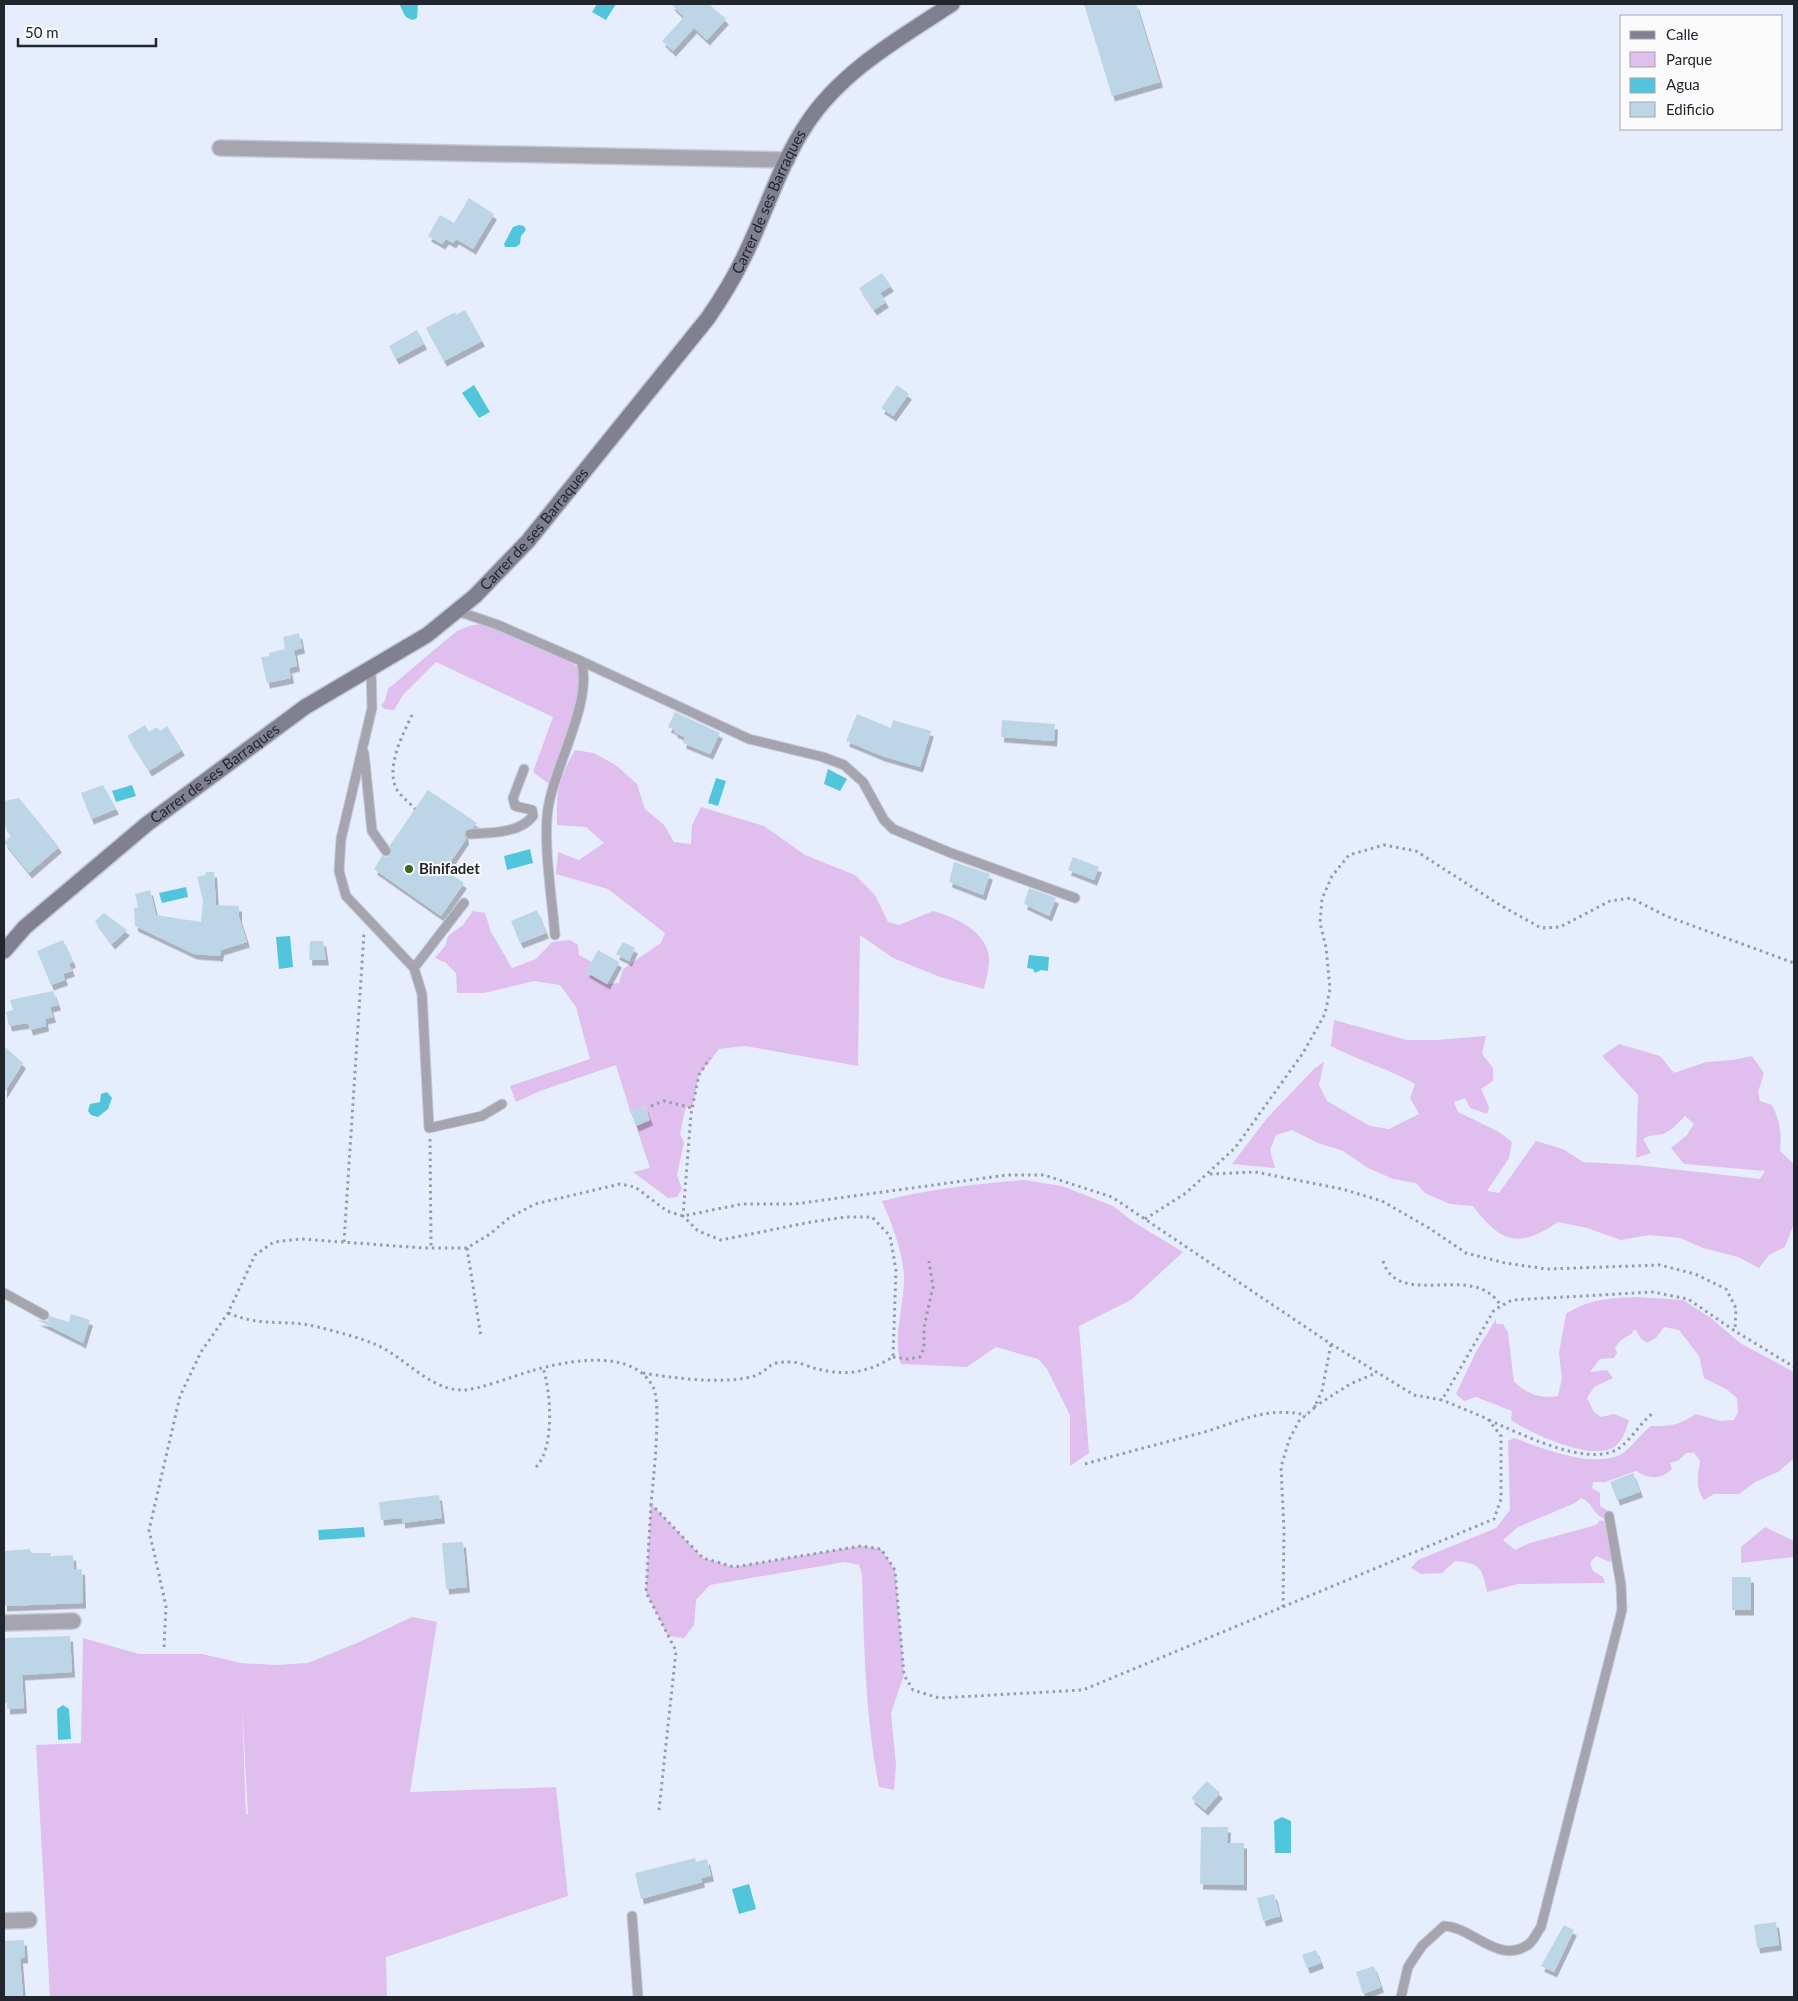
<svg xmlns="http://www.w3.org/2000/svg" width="1798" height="2001" viewBox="0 0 1798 2001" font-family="Lato,sans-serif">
<defs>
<filter id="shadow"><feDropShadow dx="3" dy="5.5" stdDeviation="0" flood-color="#0004"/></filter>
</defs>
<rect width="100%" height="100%" fill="#e6eefe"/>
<path fill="#e0beee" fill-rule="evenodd" d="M481 624C497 630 567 655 576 666 588 683 557 764 549 784L533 772 553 717 436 662 403 695 394 710 384 709 381 705 385 701 388 689 434 650 457 631 469 626Z
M575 750 594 753 617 766 637 784 645 809 664 825 674 842 691 844 692 825 701 807 764 826 805 855 855 875 875 895 888 922 899 925 933 911C955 917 986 931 989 957 990 966 986 979 984 989L940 977 893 958 860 935 858 1066 745 1046 719 1049 699 1075 692 1108 687 1107 685 1110 680 1134 684 1143 677 1175 682 1189 677 1197 668 1198 633 1172 650 1168 636 1126 650 1120 645 1106 630 1111 616 1065 540 1091 516 1102 510 1086 590 1059 576 1007 560 985 534 981 484 993H457L456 973 446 963 435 958 445 946 448 936 463 925 473 911 485 913 491 932 512 968 536 959 552 942 570 940 578 945 579 955 592 962 586 972 607 984 619 983 623 969 661 943 665 933 608 889 556 874 558 852 579 860 604 843 586 827 557 825C556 790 558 780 575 750Z
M1334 1020 1407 1040H1436L1486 1036 1482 1054 1493 1068V1081L1481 1089 1489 1107 1487 1114 1470 1108 1465 1098 1454 1102 1458 1112 1499 1132 1512 1142 1509 1158 1487 1191 1499 1193 1536 1141 1563 1149 1583 1162 1636 1165 1760 1179 1765 1171 1684 1164 1671 1148 1687 1135 1694 1124 1685 1116C1678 1123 1672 1130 1663 1134 1655 1136 1650 1134 1643 1139L1651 1153 1636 1158 1638 1095 1602 1056 1619 1044 1660 1056 1674 1073 1706 1062 1733 1060 1752 1056 1764 1073 1758 1092 1760 1101 1772 1105C1780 1121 1782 1133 1780 1151L1794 1164V1223L1785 1247 1769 1255 1759 1268 1738 1257 1703 1248 1680 1238 1649 1235 1621 1240 1587 1228 1558 1222C1519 1249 1501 1243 1473 1206L1450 1204 1425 1193 1416 1183 1393 1179 1368 1168 1343 1151 1318 1143 1292 1130 1276 1135 1270 1150 1275 1168 1232 1164 1268 1117 1314 1069 1324 1062 1319 1085 1327 1101 1370 1126 1389 1129 1419 1114 1410 1098 1415 1084C1388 1068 1359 1061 1331 1046Z
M1024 1180 1062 1186 1113 1206 1135 1223 1183 1252 1131 1300 1079 1326 1089 1453 1070 1466V1415L1047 1369 1038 1359 996 1347 967 1367 901 1364C892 1335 905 1305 904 1275 902 1250 892 1224 882 1201 929 1189 976 1184 1024 1180Z
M1639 1297 1683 1300 1711 1318 1740 1343 1794 1372V1462L1792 1460 1778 1472 1755 1482 1739 1494H1714L1704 1500C1695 1488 1698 1474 1700 1461L1694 1453H1686L1679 1460 1670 1463 1672 1469C1661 1480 1648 1479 1636 1471L1605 1482H1593L1592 1488 1600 1493V1506L1608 1511 1607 1516 1602 1518C1592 1512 1592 1502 1581 1498L1575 1503 1518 1527 1503 1540 1515 1550 1530 1543 1596 1525 1600 1520 1607 1522 1612 1558 1610 1562 1596 1556 1590 1563 1593 1571 1603 1577 1605 1583 1518 1584 1487 1592C1482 1567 1480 1563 1455 1561L1442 1573 1421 1574 1411 1568 1418 1560 1496 1528 1510 1510 1508 1441 1514 1438C1542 1448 1590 1468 1620 1455 1627 1452 1642 1433 1651 1426 1670 1427 1681 1424 1696 1414L1720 1421 1734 1420 1738 1412 1737 1398 1726 1389 1704 1378 1699 1356 1679 1330 1664 1327 1656 1338 1647 1343 1641 1339 1636 1330 1632 1331 1633 1333 1621 1340 1615 1348 1617 1353 1614 1358 1600 1359 1590 1372 1607 1370 1613 1378 1594 1387 1587 1398 1594 1412 1601 1417 1614 1414 1629 1420C1626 1430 1623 1441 1614 1447 1592 1462 1530 1433 1511 1420L1512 1411 1476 1397 1464 1401 1456 1394 1476 1352 1496 1319V1324H1503L1508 1333 1514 1382C1528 1394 1539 1399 1558 1396L1562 1378 1559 1353 1566 1314C1590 1298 1612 1298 1639 1297Z
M651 1504 703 1558 733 1567 861 1546 881 1549 895 1570 904 1675 891 1713 896 1765 894 1790 879 1787C865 1717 864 1645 862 1574L859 1565 845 1562 710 1585 696 1600 694 1625 684 1638 668 1636 646 1592Z
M1765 1527 1794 1541V1557L1741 1563V1547Z
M412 1617 437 1622 410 1792 556 1787 568 1896 386 1957 387 1997H50L36 1745 81 1743 83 1638 139 1654H202L241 1663 275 1665 308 1663 357 1643ZM242 1706 248 1814H246Z"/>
<path fill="#50c5db" d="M399 4H418L417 18 413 20C403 18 404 12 399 4Z
M597 4H616L606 20 592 12Z
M519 225 524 226 526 230 521 236 520 244 516 247H505L504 244 513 227Z
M474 385 490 412 479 418 462 393Z
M828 769 847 779 840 791 824 784Z
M716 778 726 781 718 806 708 803Z
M132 785 136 796 116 802 112 791Z
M530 849 533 863 507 870 504 856Z
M186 887 188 897 162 903 159 893Z
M290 936 293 967 279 969 276 937Z
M1029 955 1049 957 1048 971 1041 970 1035 973 1033 969 1027 968Z
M107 1092 112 1098 108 1109 98 1117 91 1115 88 1111 90 1104 100 1102 101 1094Z
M364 1527 365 1537 319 1540 318 1530Z
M63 1705 69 1709 71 1739 58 1740 57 1709Z
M1282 1817 1291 1821V1853H1275L1274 1821Z
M749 1884 756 1909 739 1914 732 1889Z"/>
<path fill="#bcd6e8" filter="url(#shadow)" d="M671 4H709L726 19 707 40 694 28 673 51 662 41 684 17Z
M1084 4H1136L1160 82 1112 96Z
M469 198 494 214 473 249 456 239 453 243 446 239 442 244 428 236 440 215 454 223Z
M882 273 891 286 880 293 886 302 874 310 859 288Z
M465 310 482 341 444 361 426 328 455 312 456 315Z
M417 330 424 344 396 359 389 346Z
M897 385 909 394 893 416 881 408Z
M299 633 302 648 294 650 297 666 289 668 291 678 267 683 261 657 269 656V653L285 649 283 637Z
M675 712 720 733 710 754 683 743 685 737 674 732 675 730 668 727Z
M857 714 891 728 893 720 931 731 920 767 882 756 846 741Z
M1002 720 1055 724 1054 741 1001 737Z
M145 725 149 732 157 727 160 731 167 726 182 750 149 771 127 736Z
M103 785 116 809 91 819 81 793Z
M428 790 477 823 474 827 465 831 466 839 445 870 464 883 441 916 374 869 382 856 387 857 391 854 390 845Z
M19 798 59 847 29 873 4 842 12 835 4 825V801Z
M1073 857 1099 867 1094 880 1068 870Z
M954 862 990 874 983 895 949 882Z
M206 872H214L216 905 239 906V917L247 942 221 950 220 956 194 954 135 926 134 908 138 907 135 894 150 890 156 915 201 922 203 900 197 877 205 875Z
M1029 888 1056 898 1049 916 1024 904Z
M537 910 546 933 520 943 511 921Z
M104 913 127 930 112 944 95 921Z
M63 940 73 962 69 964 72 971 63 974 65 980 51 985 37 951Z
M310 941H323L326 960H309Z
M623 942 635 948 629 961 616 954Z
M598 950 619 962 607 984 586 972Z
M53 991 58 1005 50 1007 53 1017 45 1019 46 1026 30 1030 28 1023 9 1026 6 1012 13 1010 10 1000Z
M4 1046 23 1063 4 1093Z
M645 1106 650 1120 636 1126 630 1111Z
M71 1314 90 1320 83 1343 37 1320 47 1321 50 1316 69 1322Z
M1633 1473 1640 1492 1617 1500 1610 1482Z
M439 1495 442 1518 402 1523V1518L381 1520 379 1502Z
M463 1542 467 1587 446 1589 442 1543Z
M29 1549 32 1553H51V1556L73 1555 74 1570 82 1569 83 1603 4 1606V1551Z
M1732 1577H1751V1610H1732Z
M70 1636 72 1672 22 1675 24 1708 7 1709V1703H4V1638Z
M1207 1781 1220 1793 1205 1810 1191 1798Z
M1201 1827H1228L1227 1843H1244V1885L1200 1884Z
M695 1858 696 1862 707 1859 711 1876 701 1878 702 1882 641 1899 635 1873Z
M1274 1894 1280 1916 1263 1921 1257 1898Z
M1776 1922 1779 1945 1757 1948 1754 1925Z
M1564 1925 1574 1930 1554 1972 1541 1966Z
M24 1940 25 1958H20L23 1996 4 1997V1941Z
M1316 1950 1321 1963 1307 1968 1302 1955Z
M1374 1966 1381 1987 1363 1994 1356 1972Z"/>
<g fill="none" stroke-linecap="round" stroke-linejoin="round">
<g stroke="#c2cad9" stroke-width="11">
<path id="lane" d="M457 611 498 625 581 661C594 701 553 768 548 809 543 843 552 899 555 935
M581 661 749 739 823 757 844 765 863 782 884 820 893 829 951 853 1075 898
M371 668 372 708 341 839 339 871 346 896 414 968 464 903
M364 753 372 831 386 851
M470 834C491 832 519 834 533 816L532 810 515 806 513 798 524 769
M414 968 422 994 429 1128 482 1116 502 1104
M4 1293 44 1315
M632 1916 638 1997
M1401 1997 1408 1967 1422 1946 1444 1926C1473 1927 1499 1966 1529 1944 1534 1940 1537 1932 1541 1927L1622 1610 1621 1585 1609 1516"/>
</g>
<g stroke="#c2cad9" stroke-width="18">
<path id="street" d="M220 148 787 160
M4 1623 73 1621
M4 1921 29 1920"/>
</g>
<g stroke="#c2cad9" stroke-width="18">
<g id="secondary">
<path id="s1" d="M4 951 25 927 147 824 305 707 427 635 475 596 528 541 708 318C721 299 733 280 743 259 765 215 779 166 806 125 841 71 900 38 952 4"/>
</g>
</g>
<path stroke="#959ca9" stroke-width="3" stroke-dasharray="2.5 4" stroke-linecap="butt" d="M412 715C403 734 386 766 396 788 400 796 409 802 415 809
M651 1106 664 1101 692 1108
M430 1139 431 1248
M1210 1174 1255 1172 1342 1189 1382 1201 1429 1228 1466 1253 1505 1263 1547 1269 1660 1265 1695 1274 1726 1289 1736 1308 1735 1331
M1145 1219 1186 1193 1235 1148 1303 1053 1325 1014 1330 989 1326 947 1320 923 1322 899 1332 876 1349 855 1384 845 1416 851 1500 905 1541 928 1560 927 1610 901 1631 898 1666 916 1794 963
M344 1242 364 933
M467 1248 481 1337
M1383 1261C1399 1311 1474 1260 1501 1306
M228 1313C257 1325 273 1321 303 1324 317 1326 366 1339 379 1346 406 1359 431 1390 462 1390 478 1390 514 1376 531 1371 565 1361 633 1347 653 1387 662 1403 653 1482 651 1504L703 1558 734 1567 861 1546 881 1549 895 1570 904 1675 913 1690 939 1698 1083 1690 1494 1519 1501 1499V1436L1488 1419 1442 1400
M893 1357 908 1359 920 1357 924 1348V1327L933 1287 929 1261
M643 1373C673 1378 725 1385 754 1376 771 1370 766 1361 791 1362 800 1362 809 1367 817 1369 848 1376 866 1373 893 1357L896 1270 890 1236 872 1217H846L811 1222 721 1240 698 1231 683 1216 691 1114 699 1075 710 1058
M1314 1407 1350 1384 1376 1373
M1489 1420C1519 1433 1587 1468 1618 1449 1631 1440 1640 1423 1653 1413
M1085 1464C1124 1453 1162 1443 1201 1433 1239 1422 1265 1406 1306 1415
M536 1467C555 1448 551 1392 543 1368
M651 1504 646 1592 676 1651 659 1810
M1283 1607 1284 1530 1281 1467 1289 1440 1299 1421 1314 1408 1322 1391 1331 1344
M164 1647 166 1606 149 1530 180 1396 201 1352 228 1313 255 1255 274 1242 301 1239 424 1248H467L490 1234 509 1218 535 1204 620 1184 635 1187 667 1211 683 1216 742 1204H795L1007 1175H1044L1112 1197 1331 1344 1414 1395 1442 1400 1494 1310 1512 1300 1653 1292 1688 1299 1735 1331 1794 1367"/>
<use href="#lane" stroke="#a5a4af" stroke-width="9"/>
<use href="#street" stroke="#a5a4af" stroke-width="15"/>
<use href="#secondary" stroke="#818091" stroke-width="15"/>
</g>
<circle fill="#3c6622" stroke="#fbfbfb" stroke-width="2" cx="409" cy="869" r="5"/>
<g text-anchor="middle" stroke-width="4" stroke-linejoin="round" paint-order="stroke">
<g font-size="15" fill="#20252e" stroke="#fbfbfb">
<text dy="5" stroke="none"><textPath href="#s1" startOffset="1086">Carrer de ses Barraques</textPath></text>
<text dy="5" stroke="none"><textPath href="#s1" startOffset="681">Carrer de ses Barraques</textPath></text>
<text dy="5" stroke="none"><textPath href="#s1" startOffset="276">Carrer de ses Barraques</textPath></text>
</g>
<g font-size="15" font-weight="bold" fill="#20252e" stroke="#fbfbfb" text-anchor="start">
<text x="419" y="874">Binifadet</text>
</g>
</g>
<rect width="1798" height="2001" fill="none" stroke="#20252e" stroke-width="10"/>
<rect x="1620" y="15" width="162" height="115" fill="#fbfbfb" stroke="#a3a5a9"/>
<rect x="1630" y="31" width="25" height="8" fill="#818091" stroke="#a3a5a9"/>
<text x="1666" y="40" font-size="15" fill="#20252e">Calle</text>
<rect x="1630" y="52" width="25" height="15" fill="#e0beee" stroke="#a3a5a9"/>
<text x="1666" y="65" font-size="15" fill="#20252e">Parque</text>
<rect x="1630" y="78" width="25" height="15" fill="#50c5db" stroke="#a3a5a9"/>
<text x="1666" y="90" font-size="15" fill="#20252e">Agua</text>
<rect x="1630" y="102" width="25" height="15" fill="#bcd6e8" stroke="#a3a5a9"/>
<text x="1666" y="115" font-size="15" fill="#20252e">Edificio</text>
<path d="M18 38v8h138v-8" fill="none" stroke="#20252e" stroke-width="2.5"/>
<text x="25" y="38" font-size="15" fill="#20252e" stroke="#fbfbfb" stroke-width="4" paint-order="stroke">50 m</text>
</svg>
